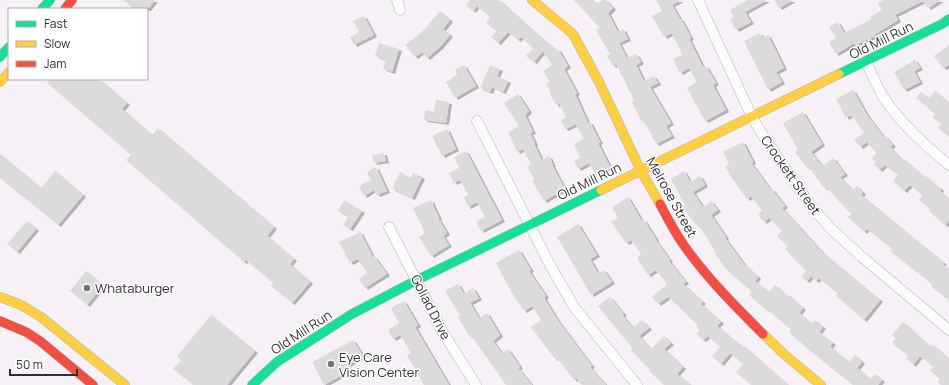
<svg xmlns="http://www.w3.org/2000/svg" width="949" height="385" viewBox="0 0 949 385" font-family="Manrope,sans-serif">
<defs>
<filter id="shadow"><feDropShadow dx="3" dy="2" stdDeviation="0" flood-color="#0004"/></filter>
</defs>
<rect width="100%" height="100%" fill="#f6f1f7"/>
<path fill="#dddadc" filter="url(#shadow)" d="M123 0H155L148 9H134Z
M470 0H499L529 27 556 50 558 49 568 66 564 69 577 93 575 94 588 123 590 122 600 142 598 143 610 167 596 175 589 163 578 169 574 161 580 158 574 144 584 139 576 124 565 129 561 120 566 117 559 103 556 105 550 94 551 93 546 84 550 82 543 71 552 65 543 51 534 62 526 56 533 48 521 37 518 40 508 32 498 43 491 37 497 31 486 23 490 17 477 6 473 11 466 5Z
M574 0H593L597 4 602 0H606L613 8 608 13 618 32 623 29 628 39 619 43 627 58 636 54 641 62 636 65 644 81 654 76 658 83 650 87 671 123 666 126 672 136 656 144 644 121 642 122 632 102 634 100 616 64 613 66 607 56 610 54 596 30 600 28Z
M656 0H681L672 5 680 19H681L691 38 689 39 703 67 706 66 716 83 713 85 726 110 705 121 687 88 697 82 689 68 680 73 673 59 682 55 680 49 672 33 664 37 652 16 662 11Z
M748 0H767L745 12 751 22 736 30 730 19 734 17 730 10Z
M774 0H793L779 8Z
M883 0H941L928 8 923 1 895 15 898 20 875 34V36L855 45 854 43 836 54 829 42 836 38 829 27 838 22 844 33 872 19 870 17 882 10 877 3Z
M440 11 450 20 443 29 450 35 440 47 427 58 422 52 415 57 405 45 423 31Z
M364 16 374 35 354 45 350 37 359 32 353 21Z
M760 33 762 38 768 35 784 68 776 72 782 82 768 90 744 41Z
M379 43 399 49 392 72 383 69 386 60 375 56Z
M949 45V65L943 68 934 56Z
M915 60 920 68 914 71 920 82 904 90 894 72Z
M464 65 476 86 455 98 446 82 457 75 455 70Z
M490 65 500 69 497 76 508 81 503 92 492 87 490 92 480 88Z
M50 79H99L127 103 122 109 152 135 158 128 274 227 267 236 294 259 290 264 310 282 292 303 271 286 273 283 246 260 244 262 126 160 131 155 47 83Z
M853 90 867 115 884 137 885 136 893 145 890 147 901 159 902 158 923 175H924L941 189 940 191 949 199V221L945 225 929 211 930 209 919 200 923 196 910 185 904 191 893 181 898 175 885 165 879 170 874 164 876 162 872 158 876 153 867 142 860 147 854 140 864 133 851 115 846 118 836 99Z
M935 91 949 103V137L938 128 941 124 932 117 935 114 916 98 921 92 929 98Z
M518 94 529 111 525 115 533 132 530 133 535 143 534 144 542 160 549 156 553 165H552L565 189 544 201 532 181 534 180 527 166 531 164 523 149 517 152 508 132 519 126 504 103Z
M436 100 449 102 446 123 424 120 425 110 434 112Z
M803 112 822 144 811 152 822 166 833 158 845 174 840 177 852 190 857 186 863 193 861 195 944 263 943 264 949 269V301L931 286 932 284 890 251 892 249 867 229 864 232 848 217 851 214 826 187 824 188 809 167 807 168 795 152 798 150 783 123Z
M447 129 456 149 442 156 432 136Z
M743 142 753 162 751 163 771 190 772 189 785 206 782 208 823 253 880 300 864 320 836 296 838 294 819 278 816 281 811 276 807 281 801 277 806 271 785 249 788 247 777 236 782 231 769 218 764 222 758 214 762 211 751 196 747 199 731 177 725 166 729 164 723 152Z
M466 151 502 220 481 231 476 222 485 217 477 202 468 207 464 197 468 195 460 180 454 183 449 173 459 168 454 157Z
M384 153 386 161 374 163 372 155Z
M0 154 41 188 55 171 83 195 58 225 0 178Z
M376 167 387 191 377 195 374 190 364 196 359 186 371 180 367 172Z
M684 171 690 182 700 176 705 185 693 192 703 207 711 201 718 210 711 215 726 237 725 238 744 264 758 277 755 281 769 292 775 285 786 295 787 294 803 308 799 313 812 324 815 320 823 327 819 332 833 343 830 346 836 352 849 362 855 355 862 362 857 368 870 379 875 374 882 380 878 385H853L809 350 789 332 791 330 767 309 766 310 749 295 752 292 726 269 714 252 715 251 698 224 696 225 682 206 685 205 671 179Z
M400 172 411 178 413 173 422 177 412 198 392 189Z
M628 197 642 221 644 220 656 239H655L670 260 669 261 686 282 683 284 703 302 701 304 721 322 717 326 743 347 744 346 788 385H751L736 372 743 364 730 353 721 364 712 356 720 347 708 336 703 340 696 334 700 330 696 327 698 325 668 297 658 304 652 297 667 284 656 270 648 275 637 258 641 254 631 240 626 243 611 222 618 218 612 207Z
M344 200 362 211 350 229 343 225 348 217 338 211Z
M431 200 439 218H438L447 233 443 236 449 245 431 256 419 237 425 233 413 208Z
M27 221 36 229 17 252 7 244Z
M578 224 597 255 590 259 598 273 604 270 612 282 591 295 557 237Z
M360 232 373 257 374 256 387 274 365 288 359 279 367 273 358 259 350 263 339 242Z
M519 250 531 270 529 271 546 296 544 298 559 322 592 366 590 367 606 385H582L576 378 574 380 557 358 555 359 531 327 541 320 532 306 524 311 512 293 496 263Z
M86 271 103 285 87 305 70 291Z
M458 284 464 294 473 288 479 298 470 303 479 318 487 313 500 335 493 341 502 353 508 349 520 367 518 368 532 385H506L471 335 469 336 458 317 460 316 445 291Z
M610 297 624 314 622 315 633 328 642 320 649 328 639 336 651 349 664 336 671 343 664 349 683 367 677 374 691 385H664L649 371 650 370 631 350 632 348 598 306Z
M404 301 418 325 415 327 449 385H424L407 355 411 353 400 335 393 339 388 330 399 323 391 308Z
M211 315 255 351 227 385H193L173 369 181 360 177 356Z
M903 322 930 347 932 344 949 359V385H941L938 382 940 379 930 371 933 367 920 356 913 365 906 358 908 356 892 343 896 338 892 335Z
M353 340 363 356 346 366 349 371 324 385 312 362Z"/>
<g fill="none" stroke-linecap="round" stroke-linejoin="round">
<g stroke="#b7b3b7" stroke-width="11">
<path id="street" d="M397 0 400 10
M698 0 752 117 764 137 809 203 830 228 862 257 949 330
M866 62C872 74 877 87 884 98 901 124 926 146 949 165
M477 121 550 265 574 307 637 385
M389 227 442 331 476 385"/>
</g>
<g stroke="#b7b3b7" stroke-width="10">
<path id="fast" d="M42 9 50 0
M0 57 9 47
M839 74 942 24 949 19
M252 385 277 362 352 314 417 280 601 190"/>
</g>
<g stroke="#b7b3b7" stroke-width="10">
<path id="slow" d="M532 0 573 34 599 82 641 171 660 204
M0 82 9 72
M601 190 839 74
M0 297 21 305 41 317 125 385
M763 334 785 355 821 385"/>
</g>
<g stroke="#b7b3b7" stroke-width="10">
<path id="jam" d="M65 9 72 0
M660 204C667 217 674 231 683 244 706 277 735 306 763 334
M0 321 26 332 40 341 93 385"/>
</g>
<use href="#street" stroke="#fefdfe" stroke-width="10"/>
<use href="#fast" stroke="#16e098" stroke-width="9"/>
<use href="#slow" stroke="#ffcf43" stroke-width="9"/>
<use href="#jam" stroke="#f24e42" stroke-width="9"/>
</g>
<g fill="#767276" stroke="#fff" stroke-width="1.5">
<circle cx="87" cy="288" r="4"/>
<circle cx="331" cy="364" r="4"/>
</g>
<g text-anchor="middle" stroke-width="3" stroke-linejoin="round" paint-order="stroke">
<g font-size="13" fill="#312e31" stroke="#fff">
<text transform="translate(881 40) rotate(-26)" y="5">Old Mill Run</text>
<text transform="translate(791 175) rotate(55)" y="5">Crockett Street</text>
<text transform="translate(589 181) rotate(-26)" y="5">Old Mill Run</text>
<text transform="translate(672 197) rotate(61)" y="5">Melrose Street</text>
<text transform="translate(431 307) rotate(63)" y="5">Goliad Drive</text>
<text transform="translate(301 332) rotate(-33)" y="5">Old Mill Run</text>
</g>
<g font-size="13" fill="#312e31" stroke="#fff" text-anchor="start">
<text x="95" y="293">Whataburger</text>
<text x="339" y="362">Eye Care<tspan x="339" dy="15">Vision Center</tspan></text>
</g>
</g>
<rect x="8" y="8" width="140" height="72" fill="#ffffff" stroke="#adabad"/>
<rect x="16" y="21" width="20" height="6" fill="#16e098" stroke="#adabad"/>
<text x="44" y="28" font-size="12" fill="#312e31">Fast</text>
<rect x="16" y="41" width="20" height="6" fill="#ffcf43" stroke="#adabad"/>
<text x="44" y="48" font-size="12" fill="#312e31">Slow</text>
<rect x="16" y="61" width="20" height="6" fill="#f24e42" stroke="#adabad"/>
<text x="44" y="68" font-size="12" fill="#312e31">Jam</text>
<path d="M10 369v6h67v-6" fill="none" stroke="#312e31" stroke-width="2"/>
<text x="16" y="369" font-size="12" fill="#312e31" stroke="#ffffff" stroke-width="3" paint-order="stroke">50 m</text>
</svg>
